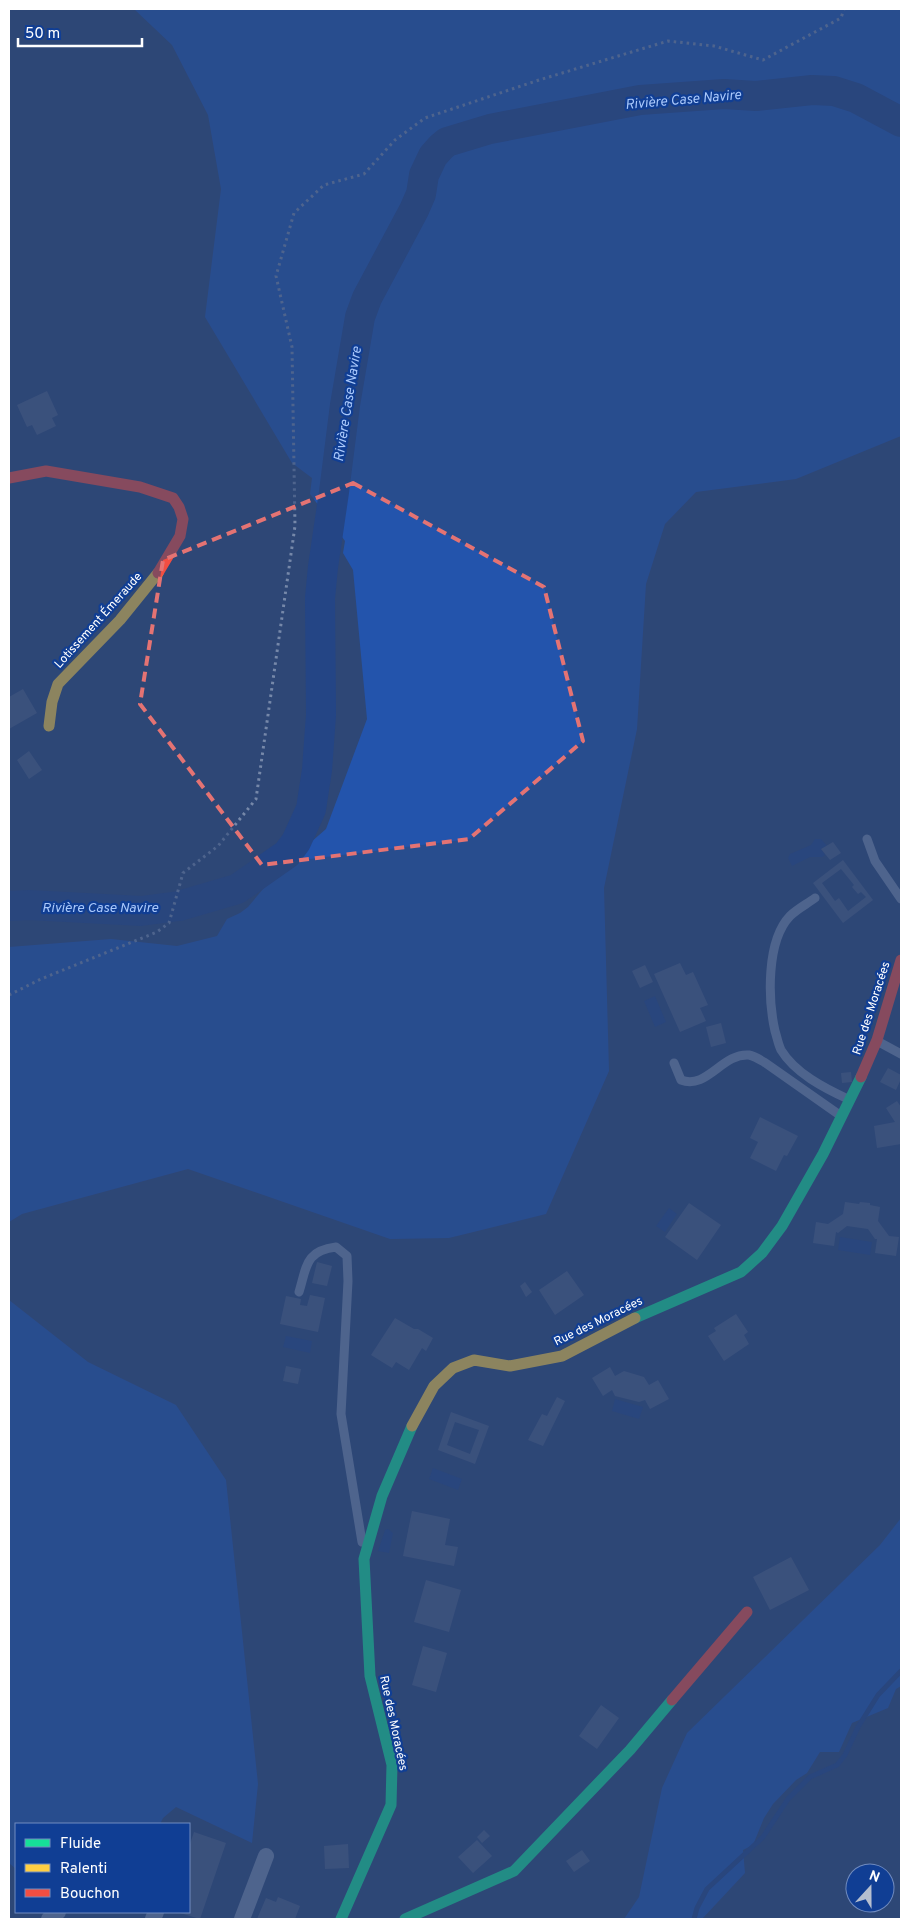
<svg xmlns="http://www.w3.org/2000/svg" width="910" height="1928" viewBox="0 0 910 1928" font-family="Overpass,sans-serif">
<rect width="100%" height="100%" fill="#2e4776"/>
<path fill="#2354ac" d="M134 9H901V436L796 479 696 492 665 524 646 584 637 729 604 888 609 1071 546 1214 449 1238 390 1239 188 1169 22 1214 9 1222V947L111 939 177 946 217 936 227 919 240 913 248 907 279 870 326 829 367 719 353 570 343 553 345 541 310 494 312 478 292 463 205 317 221 189 208 115 172 45Z
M9 1300 88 1362 176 1405 226 1480 258 1784 252 1843 176 1807 163 1818 160 1824H16V1869L9 1863Z
M901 1518V1686L896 1689 888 1708 852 1723 839 1752H820L807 1773 796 1780 773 1804 764 1818 753 1845 743 1850 745 1873 702 1919H624L639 1897 662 1788 687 1733 880 1545Z"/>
<path fill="#244585" d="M815 839H821L827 846 821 849 825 855 822 857H810L792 866 788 858 790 854 811 845Z
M655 996 666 1022 655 1027 644 1001Z
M669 1208 677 1214 665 1232 656 1226Z
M840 1237 872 1242 870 1255 838 1250Z
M286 1336 312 1341 310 1353 283 1347Z
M615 1399 643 1407 639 1419 612 1411Z
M433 1468 462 1479 458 1490 429 1479Z
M388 1529 393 1533 389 1553 378 1551 385 1530Z"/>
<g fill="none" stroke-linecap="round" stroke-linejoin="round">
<path stroke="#244585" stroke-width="5" d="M694 1919 697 1908 707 1889 763 1837 788 1799 810 1777 837 1765 845 1755 858 1727 878 1695 901 1671"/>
<path stroke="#244585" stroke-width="30" d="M9 906 29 905 141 911 179 906 237 889 287 854 296 842 311 809 317 770 321 715 320 598 323 567 334 492 345 405 360 317 367 298 414 210 421 194 424 175 433 156 441 147 447 142 490 129 640 100 724 94 756 96 812 90 834 91 856 98 901 122"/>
</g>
<path fill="#4a5e84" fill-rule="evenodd" d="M47 391 58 415 52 418 56 426 37 435 32 425 27 427 17 405Z
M23 689 37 713 9 729V697Z
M29 751 42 770 29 779 17 760Z
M833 842 841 853 830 860 821 849Z
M843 860 873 900 843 923 813 883ZM841 869 854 885 852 887 858 894 861 892 866 897 848 911 839 898 835 901 822 883Z
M680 963 686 975 693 972 708 1005 700 1008 706 1021 680 1032 654 974Z
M645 965 653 982 640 988 632 971Z
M721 1023 726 1043 711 1047 706 1027Z
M888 1068 901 1075V1079L896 1090 880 1082Z
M851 1072 852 1082 842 1083 841 1073Z
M897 1101 901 1107V1144L877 1148 874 1126 895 1122 886 1108Z
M760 1117 798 1136 787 1156 784 1155 776 1171 750 1158 758 1142 750 1138Z
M845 1202 859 1204 860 1202 870 1203V1205L880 1207 878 1221 889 1236 899 1237 896 1256 875 1253 877 1239H875L868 1229 847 1226 838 1233 836 1232 834 1246 813 1243 816 1222 828 1224 843 1214Z
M689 1203 721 1225 697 1260 665 1237Z
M317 1262 332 1266 327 1286 312 1283Z
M567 1271 584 1295 555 1315 539 1290Z
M525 1282 532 1292 526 1297 520 1286Z
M310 1295 325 1298 318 1332 280 1324 286 1296 301 1299 300 1305 307 1306Z
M736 1314 748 1332 744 1335 749 1344 724 1361 708 1336 716 1331 714 1328Z
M395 1318 414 1329H418L433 1338 426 1351 422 1348 409 1370 396 1362 392 1368 371 1355Z
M286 1366 301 1369 298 1384 283 1381Z
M610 1367 615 1376 624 1371 644 1377 649 1385 658 1380 669 1399 650 1409 645 1400 639 1402 615 1396 612 1390 603 1396 592 1378Z
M557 1397 565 1401 543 1446 528 1440 542 1414 547 1416Z
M451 1412 489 1426 475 1464 438 1450ZM455 1422 479 1430 470 1454 447 1445Z
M412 1511 450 1519 445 1545 458 1547 454 1566 403 1556Z
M791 1557 809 1590 770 1610 753 1577Z
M426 1580 461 1590 449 1632 414 1622Z
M423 1646 447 1653 436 1692 412 1685Z
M601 1705 619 1718 597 1749 579 1736Z
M484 1830 490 1836 482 1843 477 1837Z
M194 1832 226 1843 200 1919 177 1912H189V1847Z
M477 1840 492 1856 473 1873 458 1857Z
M348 1844 349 1868 325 1869 324 1846Z
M582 1850 590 1861 574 1872 566 1861Z
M278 1897 300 1906 295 1919H257L266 1898 276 1902Z"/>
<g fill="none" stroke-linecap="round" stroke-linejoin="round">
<path stroke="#7688a9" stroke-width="3" stroke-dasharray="2.5 4" stroke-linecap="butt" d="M9 995 41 979 157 932 169 923 183 873 218 846 256 799 295 526 292 347 276 276 294 213 324 185 364 174 395 140 425 118 539 80 668 41 714 46 763 60 841 18 844 9"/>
<path stroke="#7688a9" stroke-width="9" d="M867 839 875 861 901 899
M815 898C807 904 797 909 790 916 766 941 768 1000 775 1031 777 1037 778 1044 781 1050 795 1073 824 1088 848 1099
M877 1041 901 1054
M674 1063 681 1080C707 1090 722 1053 749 1055 754 1056 759 1059 764 1062L841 1116
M299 1292C307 1266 305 1251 336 1247L347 1256 348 1281 341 1414 362 1542"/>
<path stroke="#7688a9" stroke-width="16" d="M49 1919 58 1912
M153 1919 156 1912
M242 1919 266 1856"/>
<path stroke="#16e098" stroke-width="11" d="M635 1318 741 1272 762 1253 782 1226 823 1154 861 1077
M341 1919 391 1805 392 1765 370 1676 364 1559 382 1496 412 1426
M405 1919 514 1871 630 1750 672 1700"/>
<path stroke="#ffcf43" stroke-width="11" d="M49 726 52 702 58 684 120 620 158 573
M412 1426 434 1386 453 1368 474 1360 510 1366 562 1356 635 1318"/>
<path stroke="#f24e42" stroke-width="11" d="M9 478 46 471 140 487 173 498 179 507 183 519 180 536 158 573
M861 1077 877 1040 901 960
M672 1700 747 1612"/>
</g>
<path d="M0 0H910V1928H0ZM353 483 544 587 583 741 469 839 262 865 140 704 163 560Z" fill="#2e4776" fill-opacity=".55" fill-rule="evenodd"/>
<path fill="none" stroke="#e47373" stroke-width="4" stroke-dasharray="10 6" stroke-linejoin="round" d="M353 483 544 587 583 741 469 839 262 865 140 704 163 560Z"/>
<g text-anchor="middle" stroke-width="4.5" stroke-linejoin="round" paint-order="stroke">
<g font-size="12" fill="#fff" stroke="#103e94">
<text transform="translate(98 620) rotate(-48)" y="4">Lotissement Émeraude</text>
<text transform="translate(871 1008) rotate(-72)" y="4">Rue des Moracées</text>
<text transform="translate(598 1321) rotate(-26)" y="4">Rue des Moracées</text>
<text transform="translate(394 1723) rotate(78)" y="4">Rue des Moracées</text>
</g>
<g font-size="14" font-style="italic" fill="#a9c8fb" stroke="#103e94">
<text transform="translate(683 99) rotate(-5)" y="5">Rivière Case Navire</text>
<text transform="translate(347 404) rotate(-81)" y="5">Rivière Case Navire</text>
<text x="100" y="912">Rivière Case Navire</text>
</g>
</g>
<rect width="910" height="1928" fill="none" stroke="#ffffff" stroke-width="20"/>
<rect x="15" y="1823" width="175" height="90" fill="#103e94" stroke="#708bbf"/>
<rect x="25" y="1839" width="25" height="8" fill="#16e098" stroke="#708bbf"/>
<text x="60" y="1848" font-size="15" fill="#ffffff">Fluide</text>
<rect x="25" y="1864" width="25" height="8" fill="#ffcf43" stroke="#708bbf"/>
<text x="60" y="1873" font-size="15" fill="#ffffff">Ralenti</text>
<rect x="25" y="1889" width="25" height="8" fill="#f24e42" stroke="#708bbf"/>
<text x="60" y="1898" font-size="15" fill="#ffffff">Bouchon</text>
<g transform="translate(870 1888) rotate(21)"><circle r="24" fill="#103e94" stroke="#708bbf"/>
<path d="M0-4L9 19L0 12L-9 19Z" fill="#b6bfcf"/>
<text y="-8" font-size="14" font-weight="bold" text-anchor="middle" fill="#ffffff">N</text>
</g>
<path d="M18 38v8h124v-8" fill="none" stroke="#ffffff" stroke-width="2.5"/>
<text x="25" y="38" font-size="15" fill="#ffffff" stroke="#103e94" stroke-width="4" paint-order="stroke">50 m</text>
</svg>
